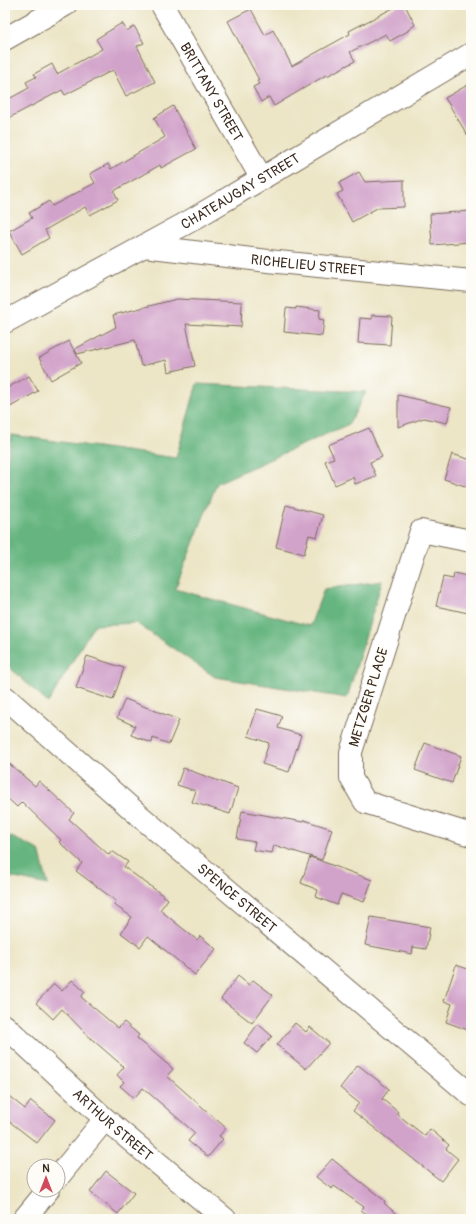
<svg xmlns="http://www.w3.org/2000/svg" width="476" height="1224" viewBox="0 0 476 1224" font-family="Pangolin,sans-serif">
<rect width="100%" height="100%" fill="#fdfcf7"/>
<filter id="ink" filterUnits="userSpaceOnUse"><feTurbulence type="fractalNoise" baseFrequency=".025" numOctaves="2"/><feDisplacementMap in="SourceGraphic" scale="8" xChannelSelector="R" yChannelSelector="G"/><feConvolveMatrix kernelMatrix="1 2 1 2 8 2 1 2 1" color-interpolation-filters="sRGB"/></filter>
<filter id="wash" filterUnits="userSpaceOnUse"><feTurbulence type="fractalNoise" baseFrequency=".012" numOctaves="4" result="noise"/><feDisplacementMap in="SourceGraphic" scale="16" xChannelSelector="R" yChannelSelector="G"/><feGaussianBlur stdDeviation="0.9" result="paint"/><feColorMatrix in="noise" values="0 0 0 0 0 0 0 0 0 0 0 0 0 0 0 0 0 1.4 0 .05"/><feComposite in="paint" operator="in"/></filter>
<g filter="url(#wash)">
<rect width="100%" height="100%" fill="#ece5c6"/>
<path fill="#66b580" stroke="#50704f" d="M197 384 366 392 349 424 217 483 175 589 310 626 324 589 382 581 347 698 215 677 136 623 94 625 48 703 5 663V471L12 435 176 458Z
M5 834 39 850 48 885 5 876Z"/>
<g id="blocks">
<path fill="#d1a2ca" d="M399 5H405L415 25 408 30V31L390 41 386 34 350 52 355 61 327 76 326 75 274 106 269 97 261 102 253 87 259 84 257 81 259 80 228 21 251 9 265 35 273 30 292 66 350 34 349 31Z
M122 23 127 31 134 26 144 43 137 46 155 82 126 96 113 70 65 95 62 90 5 120V101L29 88 26 82 36 77 34 74 52 64 57 74 102 49 96 39Z
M471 83V141L445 98Z
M173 106 196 149 161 168 160 165 114 191 118 200 90 215 85 207 45 230 49 238 22 254 9 231 32 218 29 213 49 201 52 206 95 183 90 174 108 164 111 169 165 137 154 118Z
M359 172 365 182 404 180V207L377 208 352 222 337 194 343 191 339 183Z
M471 211V242L432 245 430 214Z
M177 299 242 302 241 327 186 324 195 366 168 372 166 360 141 366 135 340 77 354 75 349 116 327 113 315Z
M296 307 320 310 319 319 324 320 322 336 284 332 286 308 296 309Z
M372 315 392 316 390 345 358 343 360 318 372 319Z
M69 341 81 363 51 380 39 358Z
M29 376 38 391 5 410V389Z
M398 395 451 407 447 423 424 418 398 427Z
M369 428 382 457 370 462 376 476 355 484 353 477 335 485 325 461 334 458 328 445Z
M452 454 471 460V488L444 479Z
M286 505 323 515 317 537 309 535 304 554 276 547Z
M454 573 471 577V602L468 613 436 606 443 577 453 579Z
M87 656 124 668 113 700 76 688Z
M125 699 179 720 169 744 153 738 152 743 131 735 135 726 117 718Z
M257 709 282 716 278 728 301 735 289 772 262 764 269 743 248 736Z
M425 743 461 756 452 783 415 770Z
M5 760 35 786 39 781 74 813 69 819 109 855 112 851 128 862 124 867 168 899 160 910 197 940 200 936 216 949 195 975 148 936 140 947 121 933 132 917 114 905 116 901 76 871 82 863 59 842 61 840 22 802 17 807 5 796Z
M183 768 238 788 230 814 192 802 196 791 177 785Z
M242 811 303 822 304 820 332 829 322 860 274 845 272 853 253 850 255 842 237 839Z
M310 857 372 880 364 902 341 894 337 905 316 897 318 890 301 883Z
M371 917 430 927 426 949 413 947 412 954 365 945Z
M456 965 471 970V1019L468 1030 446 1022 452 1004 444 1001Z
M238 976 249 985 253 980 273 995 252 1023 221 999Z
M72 980 85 992 81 997 118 1028 124 1022 139 1035 137 1038 173 1069 167 1076 226 1128 219 1136 223 1139 208 1157 188 1141 195 1133 143 1088 134 1098 120 1086 124 1082 117 1075 124 1067 87 1035 62 1009 53 1019 36 1003 54 984 62 991Z
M295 1023 306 1032 310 1027 329 1043 306 1069 277 1045Z
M258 1024 272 1036 257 1053 244 1043Z
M358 1065 389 1089 382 1099 398 1112 397 1114 425 1136 430 1129 449 1145 446 1149 458 1159 441 1181 353 1111 359 1103 340 1088Z
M5 1093 25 1109 31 1101 55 1120 37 1143 5 1118Z
M332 1159 385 1201 384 1203 402 1219H373L361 1210 364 1207 334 1186 332 1189 316 1177Z
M106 1171 134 1193 118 1214 90 1192Z"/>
</g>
</g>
<g filter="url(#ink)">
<use href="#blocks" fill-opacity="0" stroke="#796b59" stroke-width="1"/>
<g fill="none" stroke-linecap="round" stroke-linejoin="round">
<g stroke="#796b59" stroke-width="24">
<g id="street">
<path id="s1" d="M162 5 262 179"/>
<path d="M5 39 65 5"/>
<path id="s2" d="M144 246 268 261 471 281"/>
<path id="s3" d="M5 322 190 221 471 54"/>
<path d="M471 541 421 531 351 752V778L365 802 471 835"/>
<path id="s4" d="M5 697 141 817 471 1095"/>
<path id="s5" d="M5 1026 105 1119 225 1219"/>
<path d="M58 1177 105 1119"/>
<path d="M24 1219 48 1190"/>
</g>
</g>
<use href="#street" stroke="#fff" stroke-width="22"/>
</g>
</g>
<g text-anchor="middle" stroke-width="3" stroke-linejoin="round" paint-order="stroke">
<g font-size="14" fill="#3b2a1e" stroke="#fdfcf7">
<text dy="5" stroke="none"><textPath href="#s1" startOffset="100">BRITTANY STREET</textPath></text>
<text dy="5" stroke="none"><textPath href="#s3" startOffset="269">CHATEAUGAY STREET</textPath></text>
<text dy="5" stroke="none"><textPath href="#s2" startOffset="165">RICHELIEU STREET</textPath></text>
<text transform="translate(368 697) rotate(-73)" y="5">METZGER PLACE</text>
<text dy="5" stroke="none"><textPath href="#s4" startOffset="307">SPENCE STREET</textPath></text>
<text dy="5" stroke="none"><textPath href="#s5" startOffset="146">ARTHUR STREET</textPath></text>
</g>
</g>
<rect width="476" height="1224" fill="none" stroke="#fdfcf7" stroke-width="20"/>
<g transform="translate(46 1178)"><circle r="19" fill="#fdfcf7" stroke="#afa8a0"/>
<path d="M0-3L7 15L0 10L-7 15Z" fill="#d1495b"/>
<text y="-6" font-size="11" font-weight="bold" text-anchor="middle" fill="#3b2a1e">N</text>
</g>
</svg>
